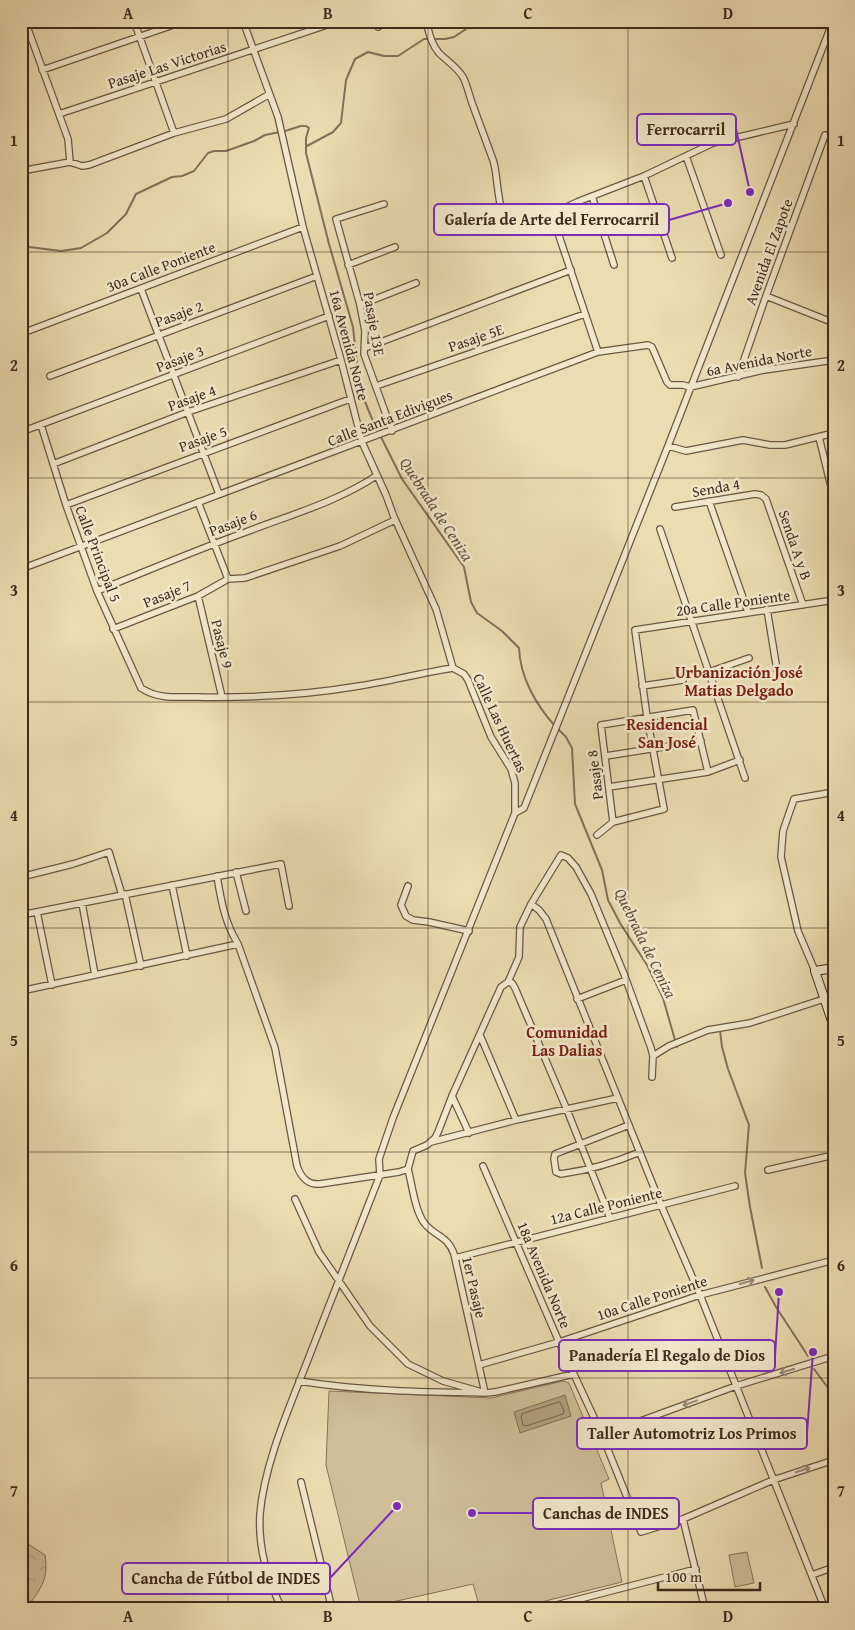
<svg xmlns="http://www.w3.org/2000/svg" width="855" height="1630" viewBox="0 0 855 1630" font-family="'Gentium Book Plus',serif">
<defs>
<pattern id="forest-crowns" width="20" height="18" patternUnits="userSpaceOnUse" patternTransform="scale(1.25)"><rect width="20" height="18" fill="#cfbe98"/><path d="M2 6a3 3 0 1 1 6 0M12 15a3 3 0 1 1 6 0" fill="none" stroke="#b3a383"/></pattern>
</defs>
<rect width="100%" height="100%" fill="#ecdcb1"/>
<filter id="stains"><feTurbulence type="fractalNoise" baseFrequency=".004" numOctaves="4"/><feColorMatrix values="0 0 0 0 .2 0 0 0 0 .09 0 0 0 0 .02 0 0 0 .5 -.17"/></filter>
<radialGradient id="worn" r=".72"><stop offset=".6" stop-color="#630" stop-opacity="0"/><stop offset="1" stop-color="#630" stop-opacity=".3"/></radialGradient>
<path fill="#cfbe98" stroke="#88745c" d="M563 1381 569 1383 609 1479 601 1483 622 1582 513 1609H480L473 1584 361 1609 326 1465 329 1391 491 1398Z
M747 1552 754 1583 735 1587 729 1555Z"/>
<path fill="url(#forest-crowns)" stroke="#88745c" d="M28 1544 45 1555C49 1581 40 1589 26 1609H21V1546Z"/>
<path fill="#b29f7f" stroke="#847059" d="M565 1395 571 1416 520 1433 514 1412Z"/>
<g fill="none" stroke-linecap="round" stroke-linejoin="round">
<path stroke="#79644f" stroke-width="1" d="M560 1402 564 1411 563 1414 526 1426 523 1425 521 1417 522 1414Z"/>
<path stroke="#847059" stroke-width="2" d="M307 146 333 132 341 123 346 80 355 59 368 52 384 56H398L424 39H445L454 37 478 21
M21 246 61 251 81 248 107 233 126 214 136 194 172 177 182 176 194 171 208 153 214 151H226L254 141 265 135 285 131 301 126H306L309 128 306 138V153L329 244 353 327 357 364 365 402 373 421 402 479 464 567 471 602 477 613 502 631 519 648C520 677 536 705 555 726
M558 729 566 737 572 748 575 804 602 870 608 900 620 923 647 965 663 998 677 1047
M720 1030 722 1047 728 1069 749 1125 745 1173 750 1207 762 1268
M765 1287 776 1307 808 1356
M814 1369 834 1396"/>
<g stroke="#6b5644" stroke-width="8">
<path id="street" d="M25 21 68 139 70 162
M134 21 174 133
M243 21 278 117 303 227 341 360 362 442 386 495 394 517 436 609 453 668
M376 21 378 27
M426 21C429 32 431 44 439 53 447 61 457 67 463 77 467 85 469 94 472 103 479 122 486 141 493 160 500 179 494 227 521 229L577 202 644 176 713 143 794 124
M42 70 185 21
M59 114 339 21
M686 156 721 255
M21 171 70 162 82 166 89 165 174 133 226 119 268 95
M644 176 672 258
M592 196 614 265
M384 204 336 219 360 305 365 331 364 354 392 431
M552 215 598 352
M348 265 395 247
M141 289 219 494
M766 296 834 323
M360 305 416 283
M28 331 303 227
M365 348 571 270
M50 376 317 276
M738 377 766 296 825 135
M376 386 585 314
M21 422 24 431
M41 425 66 505 97 591 141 688C157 699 176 697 196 697 250 698 306 695 359 686 390 681 421 673 453 668L464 674 468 680 491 737 511 769 515 783V813L393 1118 379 1159 380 1175C356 1237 331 1299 307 1362 289 1408 264 1465 260 1514 258 1548 267 1578 282 1609
M21 432 329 316
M819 437 834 499
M668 446 686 451 743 440 770 445H785L834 433
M53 464 188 412 341 360
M709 501 748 612
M198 502 228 579
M66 505 350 399
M675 507 755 494 761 495 766 499 803 605
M660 529 745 778
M21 569 598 352 648 345 652 347 667 382 670 385H683L690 387 764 370 834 360
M97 591C147 571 196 550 246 532 290 515 337 502 376 476
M198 596 222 697
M767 609 777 670
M113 629 198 596 228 579 245 578 340 546 395 520
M709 672 749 658
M642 686 683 680
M606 756 701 741
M609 787 708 772 740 760
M515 813 524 808 668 446 833 21
M613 822 601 725 693 710 708 772
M597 835 613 822 664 809 647 717 635 630 834 600
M236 872 246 911
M217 876C221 901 225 923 238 944L275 1048 297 1166C301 1177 307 1185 320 1184L399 1172 408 1169C412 1184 415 1212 425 1224 436 1237 448 1236 454 1254L485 1393
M21 877 73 864 109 852 122 895
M172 885 187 956
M408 886 401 905 406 916 413 920 429 922 469 931
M125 894 141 966
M82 903 95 975
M37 912 52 985
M21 915 281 864 289 906
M815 971 798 931 781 857 783 831 794 799 834 792
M508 982 519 957 520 927 531 904
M21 991 238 944
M577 999 626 980
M480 1035 516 1120
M653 1056 669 1046 708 1030 750 1023 824 999
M652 1077 653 1056 651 1048 624 974 591 894 576 867 568 858 561 855 531 904 539 910 546 919 661 1205 700 1295 825 1609
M452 1096 469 1133
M629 1125 555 1154 554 1159 556 1172 561 1174C589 1170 614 1163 640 1152
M431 1142 516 1120 618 1098
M483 1166 559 1342 602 1435 641 1532 683 1519 773 1480 834 1460
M408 1169 413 1151 427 1145 435 1138 438 1132 452 1096 501 987 508 982 512 983 515 988 567 1110 610 1218
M768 1170 834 1155
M295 1199 319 1252 370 1326 408 1364 443 1381 485 1393
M455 1258 735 1186
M479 1365 559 1342 700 1295 834 1260
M299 1381C361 1391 423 1392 485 1393L495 1392 574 1374
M602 1435 736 1386 834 1356
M301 1482 332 1609
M683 1519 705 1609
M812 1575 834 1567
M541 1609 696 1569"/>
</g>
<g stroke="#402a1f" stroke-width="10">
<path id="secondary" d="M834 968 815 971 834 1027"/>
</g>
<use href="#street" stroke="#f3e8cc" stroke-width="5.5"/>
<use href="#secondary" stroke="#f3e8cc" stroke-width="8"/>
</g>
<defs><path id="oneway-shaft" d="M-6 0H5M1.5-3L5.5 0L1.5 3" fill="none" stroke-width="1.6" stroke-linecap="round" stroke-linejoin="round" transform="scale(1.25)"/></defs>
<g stroke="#9a8976">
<use href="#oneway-shaft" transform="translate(747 1282) rotate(-15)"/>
<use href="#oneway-shaft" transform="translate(787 1371) rotate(163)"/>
<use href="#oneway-shaft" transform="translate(690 1403) rotate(160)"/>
<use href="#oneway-shaft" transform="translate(803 1470) rotate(-18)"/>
</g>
<path fill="none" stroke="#402a1f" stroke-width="1" stroke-opacity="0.55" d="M228 21V1609M428 21V1609M628 21V1609M21 252H834M21 478H834M21 702H834M21 928H834M21 1152H834M21 1378H834"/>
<g text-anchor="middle" stroke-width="5" stroke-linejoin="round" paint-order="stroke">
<g font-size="15" fill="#402a1f" stroke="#f3e8cc">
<text transform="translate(167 65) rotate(-18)" y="5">Pasaje Las Victorias</text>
<text transform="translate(769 252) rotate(-70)" y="5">Avenida El Zapote</text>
<text transform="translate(161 267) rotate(-21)" y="5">30a Calle Poniente</text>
<text transform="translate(179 314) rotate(-20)" y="5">Pasaje 2</text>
<text transform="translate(374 324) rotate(80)" y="5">Pasaje 13E</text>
<text transform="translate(476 338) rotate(-19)" y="5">Pasaje 5E</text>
<text transform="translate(349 345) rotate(75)" y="5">16a Avenida Norte</text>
<text transform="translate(180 359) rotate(-21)" y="5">Pasaje 3</text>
<text transform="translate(759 361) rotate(-11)" y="5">6a Avenida Norte</text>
<text transform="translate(192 398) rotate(-20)" y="5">Pasaje 4</text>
<text transform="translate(390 418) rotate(-21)" y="5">Calle Santa Edivigues</text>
<text transform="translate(203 439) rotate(-20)" y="5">Pasaje 5</text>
<text transform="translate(716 488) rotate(-10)" y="5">Senda 4</text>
<text transform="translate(233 523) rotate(-21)" y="5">Pasaje 6</text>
<text transform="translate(795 545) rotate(71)" y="5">Senda A y B</text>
<text transform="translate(98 554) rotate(69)" y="5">Calle Principal 5</text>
<text transform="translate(167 594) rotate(-22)" y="5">Pasaje 7</text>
<text transform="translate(733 603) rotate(-8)" y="5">20a Calle Poniente</text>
<text transform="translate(222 644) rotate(76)" y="5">Pasaje 9</text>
<text transform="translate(500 723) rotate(65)" y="5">Calle Las Huertas</text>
<text transform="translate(595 775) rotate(-97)" y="5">Pasaje 8</text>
<text transform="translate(606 1206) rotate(-14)" y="5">12a Calle Poniente</text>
<text transform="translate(544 1275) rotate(67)" y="5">18a Avenida Norte</text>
<text transform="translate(474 1287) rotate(77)" y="5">1er Pasaje</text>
<text transform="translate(652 1298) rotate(-18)" y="5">10a Calle Poniente</text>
</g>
<g font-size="16" font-style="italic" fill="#624d3c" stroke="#f3e8cc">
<text transform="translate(437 509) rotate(57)" y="6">Quebrada de Ceniza</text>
<text transform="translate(646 943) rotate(64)" y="6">Quebrada de Ceniza</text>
</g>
<g font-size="16" font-weight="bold" fill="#7a1f14" stroke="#f3e8cc">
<text x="739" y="678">Urbanización José<tspan x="739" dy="18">Matias Delgado</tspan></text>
<text x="667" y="730">Residencial<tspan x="667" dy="18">San José</tspan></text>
<text x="567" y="1038">Comunidad<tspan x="567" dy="18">Las Dalias</tspan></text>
</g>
</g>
<path fill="none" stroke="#7b2cbf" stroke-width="2" d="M750 192L736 129M728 203L669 220M779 1292L775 1356M813 1352L807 1433M472 1513L533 1513M397 1506L330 1578"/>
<g fill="#7b2cbf" stroke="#f3e8cc" stroke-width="2">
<circle cx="750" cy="192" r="5"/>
<circle cx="728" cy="203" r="5"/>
<circle cx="779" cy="1292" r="5"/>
<circle cx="813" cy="1352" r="5"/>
<circle cx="472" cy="1513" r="5"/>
<circle cx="397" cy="1506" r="5"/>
</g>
<g fill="#f3e8cc" stroke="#7b2cbf" stroke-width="2">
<rect x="637" y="114" width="99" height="31" rx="5"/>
<rect x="434" y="204" width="235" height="31" rx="5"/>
<rect x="559" y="1340" width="216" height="31" rx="5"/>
<rect x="577" y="1418" width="230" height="31" rx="5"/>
<rect x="533" y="1498" width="146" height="31" rx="5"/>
<rect x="122" y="1563" width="208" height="31" rx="5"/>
</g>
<g font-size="16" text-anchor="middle" font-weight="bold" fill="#402a1f">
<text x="686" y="135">Ferrocarril</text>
<text x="552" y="225">Galería de Arte del Ferrocarril</text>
<text x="667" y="1361">Panadería El Regalo de Dios</text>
<text x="692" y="1439">Taller Automotriz Los Primos</text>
<text x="606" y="1519">Canchas de INDES</text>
<text x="226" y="1584">Cancha de Fútbol de INDES</text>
</g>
<rect width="855" height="1630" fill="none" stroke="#ecdcb1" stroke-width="55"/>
<path d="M658 1582v8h102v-8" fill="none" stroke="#402a1f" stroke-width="2.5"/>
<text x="665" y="1582" font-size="15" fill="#402a1f" stroke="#f3e8cc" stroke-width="4" paint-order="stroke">100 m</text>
<rect x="28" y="28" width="800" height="1574" fill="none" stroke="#402a1f" stroke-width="2"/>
<g font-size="16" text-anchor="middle" font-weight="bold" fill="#402a1f">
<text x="128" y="19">A</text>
<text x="328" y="19">B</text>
<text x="528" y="19">C</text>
<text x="728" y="19">D</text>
<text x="14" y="146">1</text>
<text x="841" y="146">1</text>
<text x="14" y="371">2</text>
<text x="841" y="371">2</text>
<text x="14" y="596">3</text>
<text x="841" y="596">3</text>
<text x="14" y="821">4</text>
<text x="841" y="821">4</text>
<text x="14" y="1046">5</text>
<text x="841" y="1046">5</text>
<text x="14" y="1271">6</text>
<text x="841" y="1271">6</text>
<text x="14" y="1496">7</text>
<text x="841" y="1496">7</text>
<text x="128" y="1622">A</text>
<text x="328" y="1622">B</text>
<text x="528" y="1622">C</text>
<text x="728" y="1622">D</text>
</g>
<rect width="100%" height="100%" filter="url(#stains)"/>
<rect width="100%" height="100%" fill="url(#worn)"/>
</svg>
